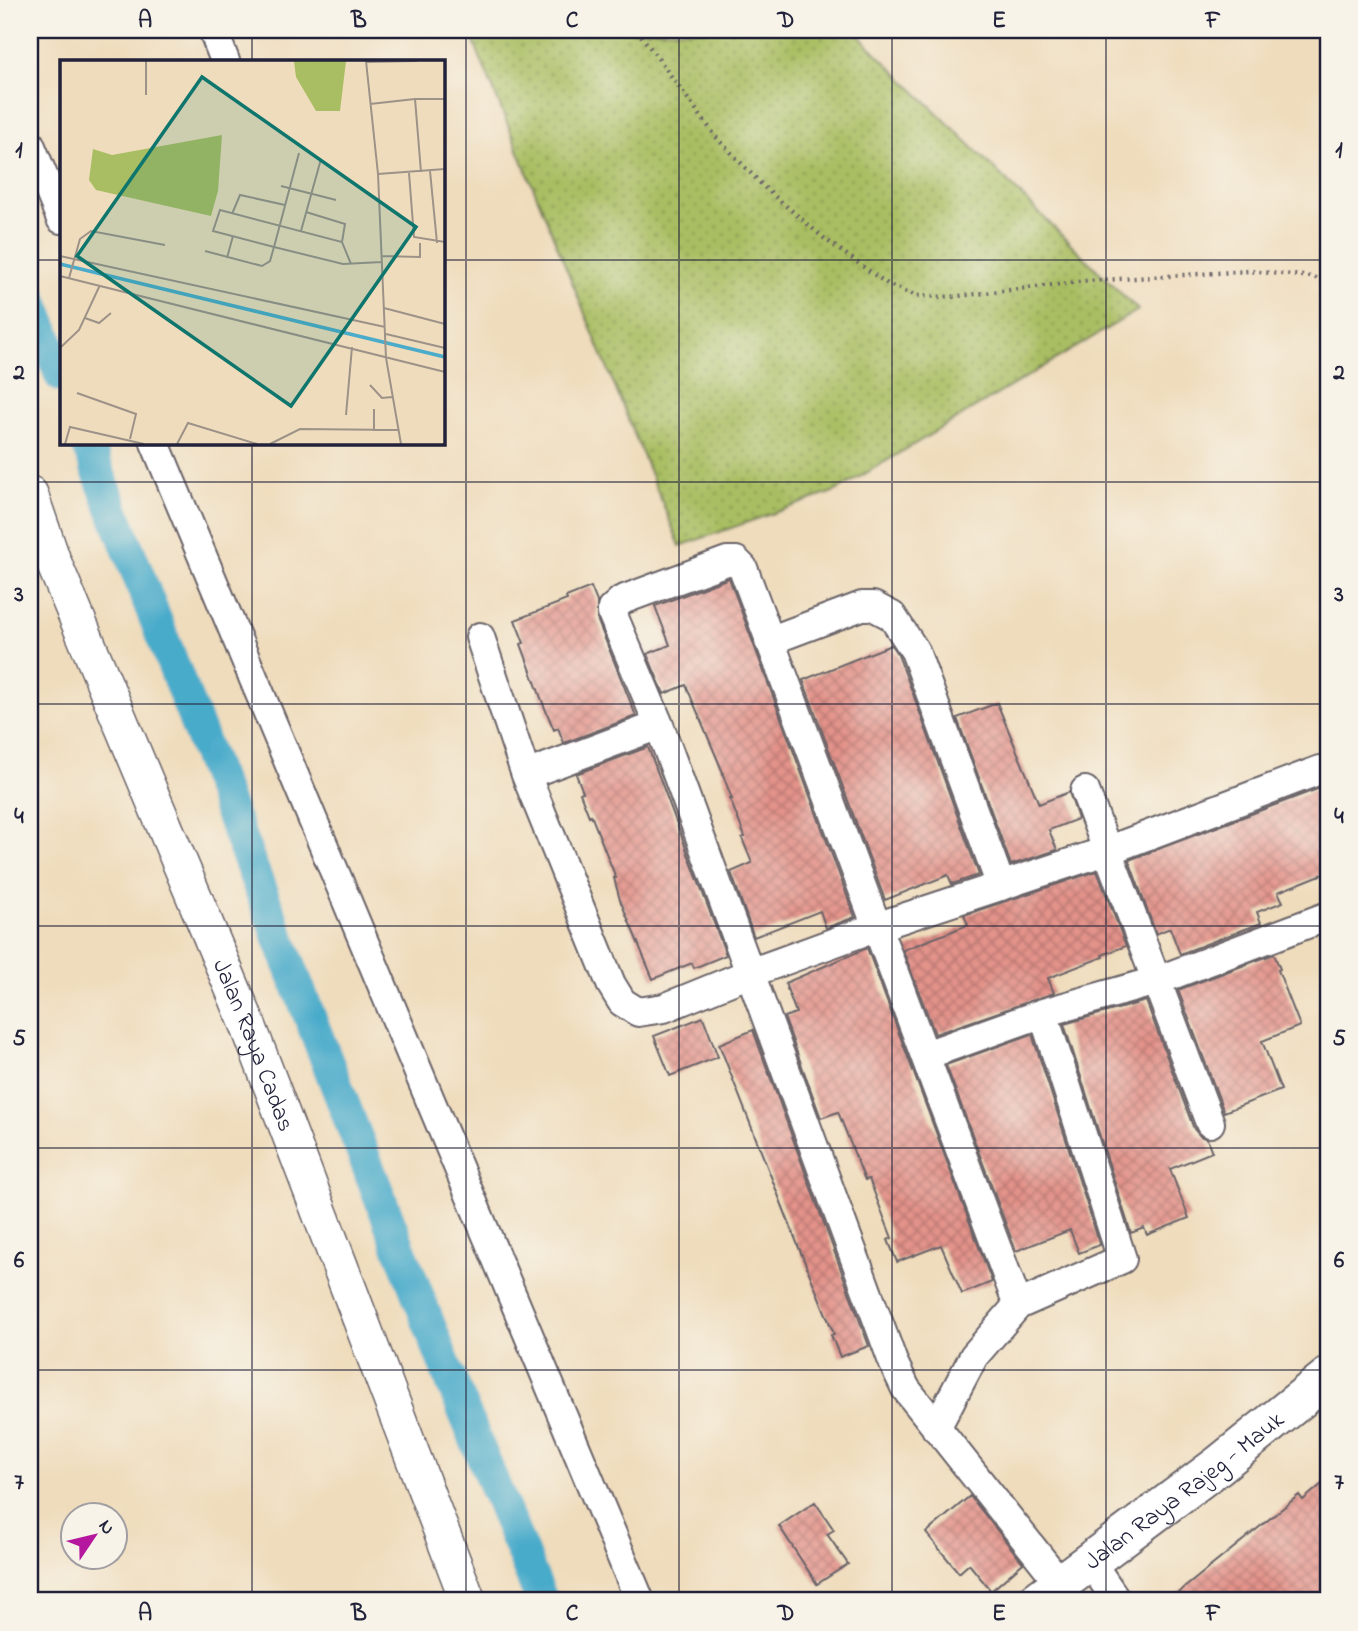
<svg xmlns="http://www.w3.org/2000/svg" width="1358" height="1631" viewBox="0 0 1358 1631" font-family="'Indie Flower',sans-serif">
<defs>
<pattern id="grass-dots" width="8" height="8" patternUnits="userSpaceOnUse" patternTransform="scale(1.75)"><rect width="8" height="8" fill="#a9be62"/><path d="M2 2h.1M6 6h.1" fill="none" stroke="#899a52" stroke-width="1.8" stroke-linecap="round"/></pattern>
<pattern id="building-cross-hatch" width="8" height="8" patternUnits="userSpaceOnUse" patternTransform="scale(1.75)"><rect width="8" height="8" fill="#e3938a"/><path d="M0 0l8 8M0 8l8-8" fill="none" stroke="#b87872"/></pattern>
</defs>
<rect width="100%" height="100%" fill="#f7f3e8"/>
<filter id="ink" filterUnits="userSpaceOnUse"><feTurbulence type="fractalNoise" baseFrequency=".0143" numOctaves="2"/><feDisplacementMap in="SourceGraphic" scale="14" xChannelSelector="R" yChannelSelector="G"/><feConvolveMatrix kernelMatrix="1 2 1 2 8 2 1 2 1" color-interpolation-filters="sRGB"/></filter>
<filter id="wash" filterUnits="userSpaceOnUse"><feTurbulence type="fractalNoise" baseFrequency=".00686" numOctaves="4" result="noise"/><feDisplacementMap in="SourceGraphic" scale="28" xChannelSelector="R" yChannelSelector="G"/><feGaussianBlur stdDeviation="1.57" result="paint"/><feColorMatrix in="noise" values="0 0 0 0 0 0 0 0 0 0 0 0 0 0 0 0 0 1.4 0 .05"/><feComposite in="paint" operator="in"/></filter>
<g filter="url(#wash)">
<rect width="100%" height="100%" fill="#efdcbc"/>
<path fill="url(#grass-dots)" stroke="#66704e" stroke-width="2" d="M469 30H853L1138 310 836 491 680 546Z"/>
<g fill="none" stroke-linecap="round" stroke-linejoin="round">
<path stroke="#4aabca" stroke-width="33" d="M30 295 61 376
M87 443 448 1373 542 1601"/>
</g>
<g id="blocks">
<path fill="url(#building-cross-hatch)" d="M729 578 855 917 826 928 820 911 754 937 731 872 752 863 742 838 745 837 730 799H732L723 775H724L686 685 664 694 647 654 670 645 655 606Z
M591 587 597 602V619L636 716 564 743 558 728 554 730 544 706 521 644 524 643 515 620 567 600 566 597Z
M891 645 898 655 913 694 979 875 952 884 948 875 885 900 803 680Z
M997 703 1039 804 1069 792 1078 819 1049 830 1057 850 1011 865 957 718Z
M648 747 726 955 694 968 692 963 653 979 620 900 614 878H616L591 815 589 816 580 793 583 792 576 774Z
M1328 785V824L1320 827 1328 848V872L1278 892 1283 902 1257 912 1261 923 1180 954 1170 928 1156 934 1129 860Z
M1097 871 1126 946 1102 955 1103 957 1048 978 1054 993 935 1034 903 950 968 925 964 915Z
M867 948 992 1282 962 1294 941 1245 897 1262 888 1240 892 1238 869 1179 865 1180 838 1112 821 1118 784 1017 796 1013 785 983Z
M1274 954 1280 969 1278 970 1300 1026 1262 1041 1281 1090 1224 1112 1178 990Z
M1146 1001 1194 1129 1200 1136 1207 1139 1212 1152 1170 1169 1189 1218 1147 1235 1144 1228 1131 1233 1064 1024Z
M703 1017 718 1057 670 1076 654 1036Z
M753 1030 869 1346 840 1357 831 1335 834 1334 799 1248 719 1044Z
M1032 1034 1100 1245 1079 1253 1070 1230 1016 1251 946 1065Z
M1328 1479V1601H1168L1299 1495 1303 1500Z
M970 1496 1023 1563 991 1591 969 1564 959 1573 926 1533Z
M815 1502 834 1530 827 1534 848 1564 817 1584 779 1526Z"/>
</g>
</g>
<g filter="url(#ink)">
<use href="#blocks" fill-opacity="0" stroke="#6a6368" stroke-width="2"/>
<g fill="none" stroke-linecap="round" stroke-linejoin="round">
<g stroke="#6a6368" stroke-width="32">
<path id="minor" d="M213 30 225 61
M30 144 61 219
M155 443 640 1601
M480 637 526 775 611 984 622 1002 638 1012 664 1008 750 973 659 725 612 613V609L622 600 727 561H736L743 568 1018 1305 974 1356 936 1428
M769 641 862 606H873L892 616 915 651 1001 886
M526 775 659 725
M1085 791 1210 1123
M926 1055 1043 1013 1156 981 1328 916
M1018 1305 1122 1259 1043 1013
M1090 1561 1117 1601
M1060 1583 906 1389 893 1362 750 973 879 926 1109 850 1320 770"/>
</g>
<g stroke="#6a6368" stroke-width="38">
<g id="tertiary">
<path id="s1" d="M30 494 53 561 248 1025 468 1601"/>
</g>
</g>
<g stroke="#6a6368" stroke-width="42">
<g id="secondary">
<path id="s2" d="M1037 1601 1219 1465 1328 1377"/>
</g>
</g>
<path stroke="#6a6368" stroke-width="4.5" stroke-dasharray="2 5" stroke-linecap="butt" d="M637 30 717 138 766 189 825 239 865 268 889 285 917 296 950 297 1087 281 1249 271 1314 277 1328 284"/>
<use href="#minor" stroke="#fff" stroke-width="28"/>
<use href="#tertiary" stroke="#fff" stroke-width="35"/>
<use href="#secondary" stroke="#fff" stroke-width="38"/>
</g>
</g>
<path fill="none" stroke="#22223b" stroke-width="2" stroke-opacity="0.55" d="M252 30V61M466 30V1601M679 30V1601M892 30V1601M1106 30V1601M30 260H61M443 260H1328M252 443V1601M30 482H1328M30 704H1328M30 926H1328M30 1148H1328M30 1370H1328"/>
<g text-anchor="middle" stroke-width="5" stroke-linejoin="round" paint-order="stroke">
<g font-size="24" fill="#22223b" stroke="#f7f3e8">
<text dy="8" stroke="none"><textPath href="#s1" startOffset="595">Jalan Raya Cadas</textPath></text>
<text dy="8" stroke="none"><textPath href="#s2" startOffset="184">Jalan Raya Rajeg - Mauk</textPath></text>
</g>
</g>
<g transform="translate(60 60)">
<rect width="385" height="385" fill="#efdcbc"/>
<path d="M234 1H286L280 51H256L236 17ZM162 75 158 131 151 156 36 130 29 120 33 89 52 95Z" fill="#a9be62"/>
<path fill="none" stroke="#4aabca" stroke-width="3.5" d="M0 204 385 297"/>
<path fill="none" stroke="#9d9288" stroke-width="2" d="M86 1V35M306 1 318 114 326 298 341 384M306 2 357 1M310 44 355 39M239 93 214 187 283 204 322 202M370 111 377 183M361 112 355 39H385M349 113 354 177 385 182M318 114 385 109M221 126 276 140M246 152 285 164 282 182M172 154 180 135 225 145M241 171 261 99M145 191 202 206 210 201 214 187 153 171 160 150 282 182 291 204M0 196 325 267M322 196 360 197V183M167 198 173 176M0 216 385 312M9 218 20 179 31 171 105 185M324 248 385 264M25 258 39 263 51 253M326 274 385 288M0 288 19 270 40 225M310 325 322 338 332 337M17 333 76 354 70 379M314 349V371M286 355 292 287M5 384 10 367 84 384M117 384 128 363 197 384M210 384 240 369 338 370"/>
<path fill="#0f766e" fill-opacity="0.15" stroke="#0f766e" stroke-width="3.5" d="M142 17 356 167 231 346 17 196Z"/>
<rect width="385" height="385" fill="none" stroke="#22223b" stroke-width="3.5"/>
</g>
<rect width="1358" height="1631" fill="none" stroke="#f7f3e8" stroke-width="77"/>
<g transform="translate(94 1536) rotate(55)"><circle r="33" fill="#f7f3e8" stroke="#a29fa3" stroke-width="2"/>
<path d="M0-5L12 26L0 18L-12 26Z" fill="#b5179e"/>
<text y="-10" font-size="19" font-weight="bold" text-anchor="middle" fill="#22223b">N</text>
</g>
<rect x="38" y="38" width="1282" height="1554" fill="none" stroke="#22223b" stroke-width="2.5"/>
<g font-size="23" text-anchor="middle" font-weight="bold" fill="#22223b">
<text x="145" y="27">A</text>
<text x="359" y="27">B</text>
<text x="572" y="27">C</text>
<text x="786" y="27">D</text>
<text x="999" y="27">E</text>
<text x="1213" y="27">F</text>
<text x="19" y="157">1</text>
<text x="1339" y="157">1</text>
<text x="19" y="379">2</text>
<text x="1339" y="379">2</text>
<text x="19" y="601">3</text>
<text x="1339" y="601">3</text>
<text x="19" y="823">4</text>
<text x="1339" y="823">4</text>
<text x="19" y="1045">5</text>
<text x="1339" y="1045">5</text>
<text x="19" y="1267">6</text>
<text x="1339" y="1267">6</text>
<text x="19" y="1489">7</text>
<text x="1339" y="1489">7</text>
<text x="145" y="1620">A</text>
<text x="359" y="1620">B</text>
<text x="572" y="1620">C</text>
<text x="786" y="1620">D</text>
<text x="999" y="1620">E</text>
<text x="1213" y="1620">F</text>
</g>
</svg>
